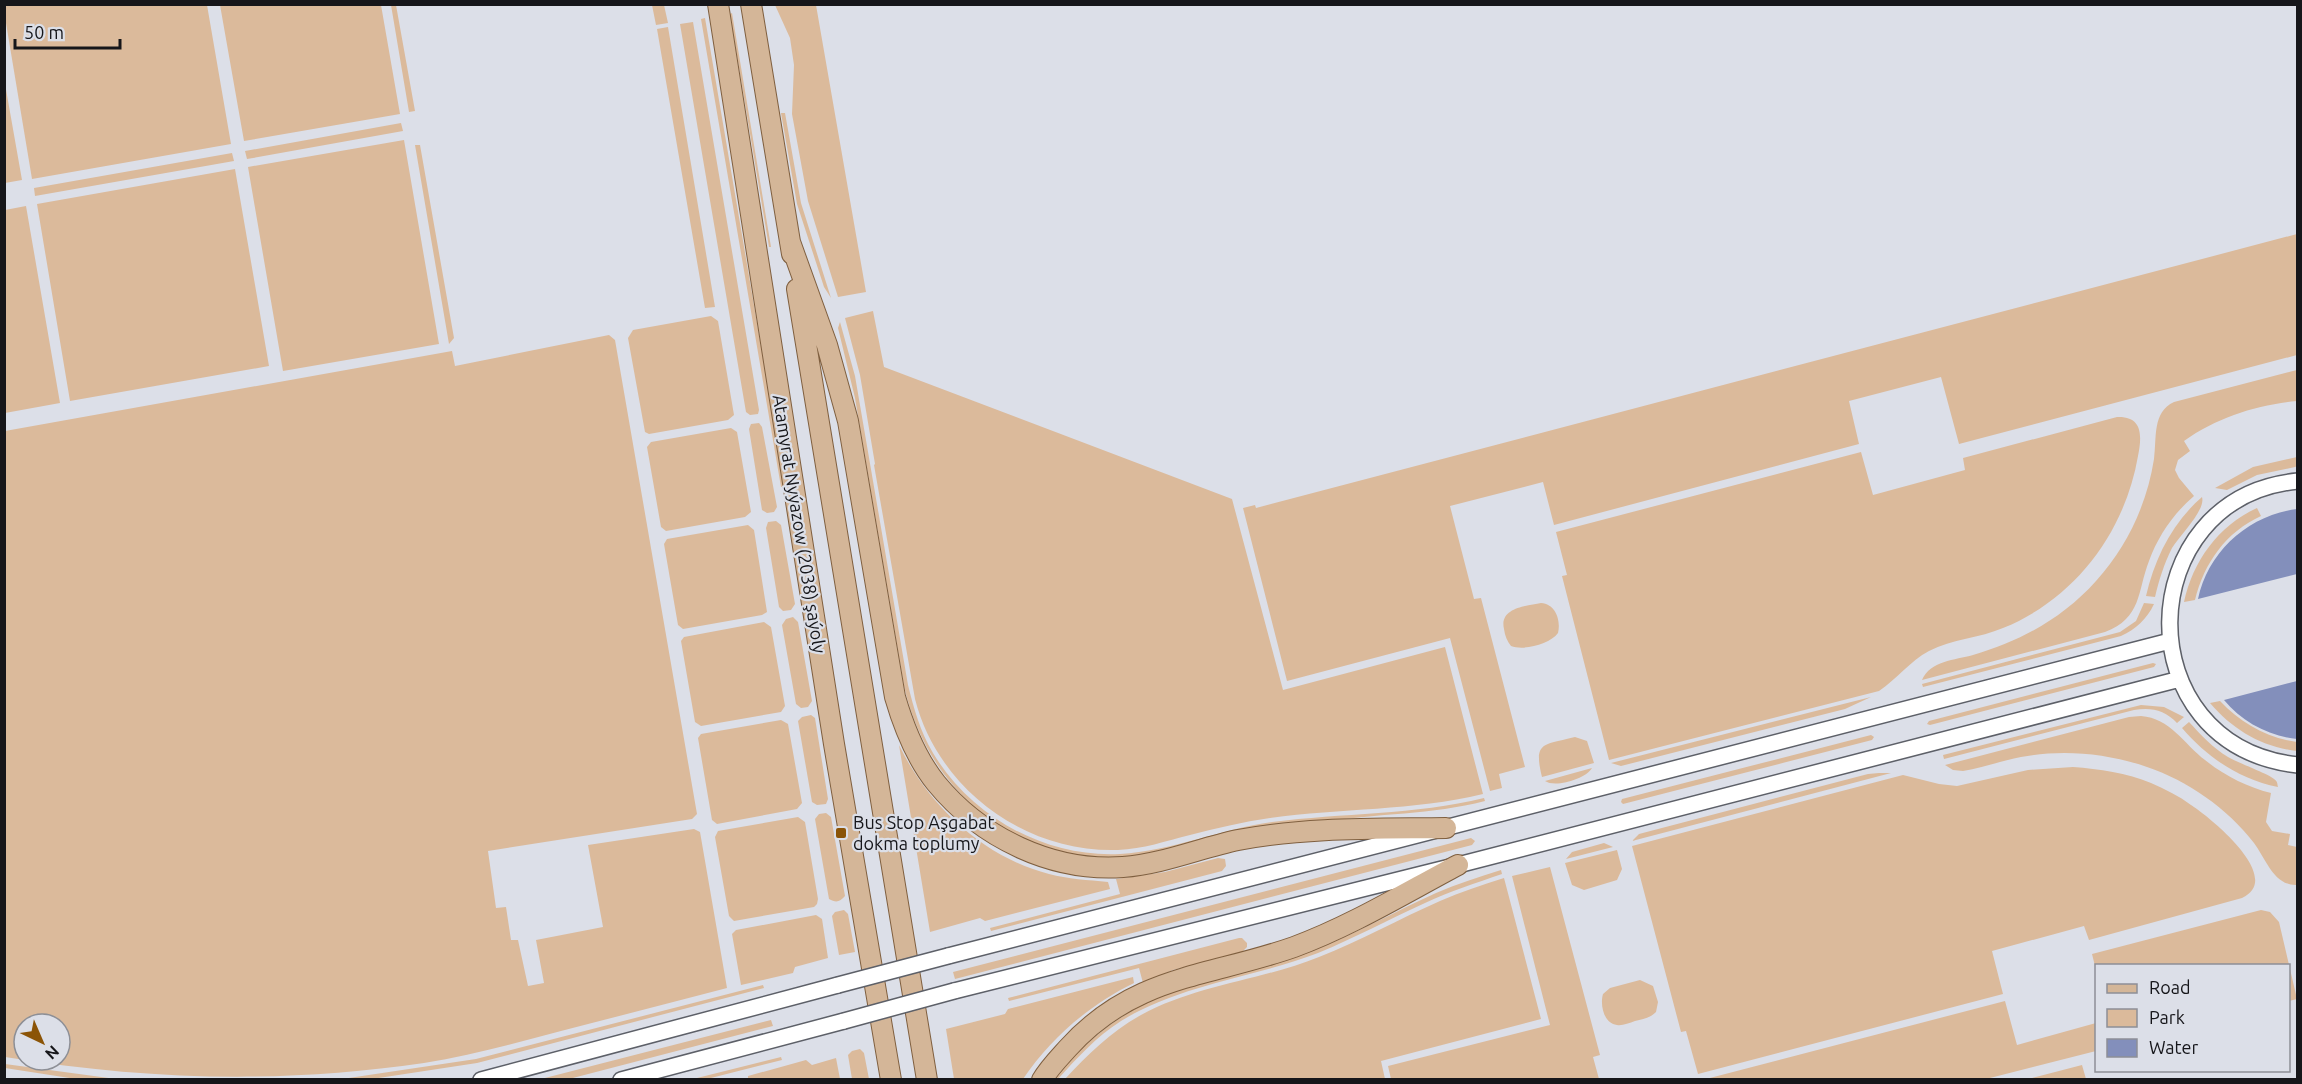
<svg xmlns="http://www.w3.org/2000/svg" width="2302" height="1084" viewBox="0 0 2302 1084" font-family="Ubuntu,sans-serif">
<rect width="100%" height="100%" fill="#dcdfe8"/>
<path fill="#dbba9b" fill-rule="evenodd" d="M4 5H207L231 144 32 179 5 17Z
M220 5H381L400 114 244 141Z
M391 5H396L415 111 409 112Z
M652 5H664L668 23 656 25Z
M775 5H816L866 292 838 297 808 201 792 114 794 65 790 38Z
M732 13 771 247H769L730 14Z
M705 18 785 487H781L701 19Z
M693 22 759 410 758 414 750 415 746 412 680 24Z
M668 27 715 307 705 308 657 29Z
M4 78 22 180 5 183H4Z
M781 113H785L801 203 831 298 824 287 797 204Z
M401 123 403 131 247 159 245 151Z
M404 140 439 344 283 371 248 167Z
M415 145H420L454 338 449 344Z
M232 153 234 161 35 196 34 188Z
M235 169 269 366 70 401 37 204Z
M26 206 60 403 5 413V210Z
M2297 234V355L1959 444 1941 377 1849 401 1859 444 1554 525 1543 482 1450 506 1474 599 1481 598 1525 767 1499 774 1502 788 1490 791 1450 638 1287 681 1243 508 1255 505 1256 508Z
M873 311 884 367 1232 499 1283 690 1445 647 1483 794C1413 811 1341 808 1270 818 1243 822 1216 828 1190 835 1166 841 1143 849 1118 850 1025 853 938 789 915 699L874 465 875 464 860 375 845 318Z
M711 316 718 321 734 415 728 420 649 434 645 432 628 338 633 330Z
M840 322 855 376 908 685C914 709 920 731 933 753 971 817 1046 858 1120 854 1171 851 1221 829 1272 822 1342 813 1415 815 1484 798L1485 801C1432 815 1377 813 1324 822 1280 830 1237 838 1194 846 1169 850 1144 857 1118 858 1011 861 927 788 904 686L855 398 838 328Z
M609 335 615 340 697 814 692 819 488 851 496 908 506 907 511 940H518L528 986 544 983 536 940 603 927 588 845 694 829 700 832 727 988C672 1002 616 1017 561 1031 516 1043 470 1056 424 1063 280 1084 148 1080 5 1057V431L452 351 455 366ZM24 1024H60V1060H24Z
M2297 370V401C2257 405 2218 417 2184 441L2190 451 2178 460 2175 470 2179 478 2194 496C2174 513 2158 536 2149 561 2137 592 2142 618 2105 632L1922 680C1930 661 1955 660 1973 655 2021 641 2063 618 2096 581 2127 547 2147 504 2154 459 2157 438 2152 412 2174 402Z
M2117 417C2143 416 2142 436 2138 456 2125 532 2075 599 2003 628 1980 638 1952 639 1929 651 1910 661 1897 679 1879 691L1609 760 1562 576 1567 575 1556 532 1861 452 1873 495 1965 470 1963 458Z
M759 423 762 427 777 507 774 512 767 513 762 510 749 429 751 424Z
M731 428 737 432 751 512 745 517 666 531 661 527 647 447 651 442Z
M2297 457V466L2295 467 2257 475 2227 490 2215 488 2253 467Z
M2202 497C2206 510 2180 535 2172 548 2164 564 2159 580 2155 597L2146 596C2155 558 2172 523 2202 497Z
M2257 508 2261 516C2226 532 2204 563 2195 600L2184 602C2193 561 2218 526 2257 508Z
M776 521 781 525 795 604 791 610 783 611 779 607 766 528 768 522Z
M748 525 754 530 767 612 762 615 683 629 678 625 664 544 667 539Z
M1541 603C1556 604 1561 621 1558 633 1550 644 1524 651 1511 646 1507 641 1505 636 1504 629 1499 608 1526 606 1541 603Z
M2144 603 2154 604C2147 619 2136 629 2121 636L1923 687 1922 684 2120 632 2136 621Z
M793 617 798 622 812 701 808 707 801 708 796 704 782 625 786 619Z
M764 622 771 627 785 706 781 712 701 726 695 722 681 641 684 637Z
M2153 663 2156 664 2154 667 1930 725 1927 724 1929 721Z
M1871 697 1845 709 1621 766 1611 763Z
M2220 701C2241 723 2267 738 2297 742V751C2262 747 2233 730 2210 703Z
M2141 705 2164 707 2184 717 2177 723C2165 710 2151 707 2134 710L1944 759 1943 755Z
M811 715 815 718 828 799 826 804 817 805 812 802 798 721 802 717Z
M2141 716C2170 718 2184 744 2205 760 2225 776 2247 787 2271 793L2266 822 2272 831 2290 834 2288 845 2297 847V885C2274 886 2266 859 2254 843 2227 808 2188 781 2147 767 2107 753 2062 749 2021 757 2001 761 1982 768 1963 771L1953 770 1945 765 2129 717Z
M781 720 788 724 802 803 797 809 717 824 712 820 698 738 701 734Z
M2189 722C2201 735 2213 748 2228 757 2238 763 2269 774 2274 779 2278 782 2277 783 2278 787 2239 779 2208 758 2182 728Z
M1871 735 1874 737 1872 740 1623 804 1621 802 1622 799Z
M1575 737 1587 741 1594 763 1542 777C1533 741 1544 745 1575 737Z
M899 745C928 805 983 857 1049 874 1068 879 1088 880 1108 882L1110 889 985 921 980 918 930 932Z
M2073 767C2099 769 2127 773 2151 783 2165 789 2179 796 2191 805 2211 818 2285 878 2242 898L2089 940 2084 926 1992 951 2003 994 1698 1074 1686 1031 1681 1032 1632 846 1903 775 1939 784 1957 786 2028 770Z
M1592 768C1586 779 1555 788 1545 781Z
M1879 773H1891L1632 841 1639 834 1868 774Z
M826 813 831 817 845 896C840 902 836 903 829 899L815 819 819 814Z
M798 817 805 822 818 899 817 904 814 907 734 921 729 916 715 837 718 831Z
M1471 838 1475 841 1472 845 955 979 953 972Z
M1604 843 1613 847 1566 859 1572 852Z
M1617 850 1622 869 1617 880 1584 890 1572 885 1565 863Z
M1218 858 1225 859 1226 866 1222 871 991 931 990 928 1120 894 1116 879 1165 872Z
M1550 867 1600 1055 1593 1057 1599 1079H1391L1388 1066 1550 1025 1512 876Z
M1501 870 1502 874C1476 883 1450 891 1425 903 1389 919 1355 938 1318 953 1253 978 1181 984 1121 1021 1096 1037 1077 1058 1058 1079L1052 1080C1082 1045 1114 1017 1155 999 1207 976 1264 970 1317 949 1357 933 1396 911 1436 893 1457 884 1479 877 1501 870Z
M1504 878 1541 1019 1381 1061 1385 1079H1065C1087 1055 1112 1031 1141 1015 1196 985 1262 980 1319 957 1360 941 1399 919 1440 901 1461 892 1482 885 1504 878Z
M844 910 848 914 855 952 839 955 832 916 835 912Z
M2261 910 2270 912 2279 922 2297 999 2289 1001 2288 966H2096V970L2092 954Z
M816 915 822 919 828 958 795 967 793 973 741 985 732 934 736 930Z
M1239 938H1242L1247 943V947L1242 952 1173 970 1143 983 1139 968 1009 1001 1008 998Z
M1133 977 1134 983C1089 1005 1051 1038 1023 1079H954L946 1029 1005 1014 1008 1009Z
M1640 980 1653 986 1658 1002 1656 1012C1650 1018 1643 1019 1635 1021 1629 1023 1622 1026 1617 1025 1603 1023 1600 1004 1603 994L1610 988Z
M763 985 764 988 477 1063 372 1079H342L476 1059Z
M2005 1001 2017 1045 2096 1023V1051L1986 1079H1706Z
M771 1020 773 1026 569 1079H541Z
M860 1049 864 1053 869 1079H852L848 1055 852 1051Z
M781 1057 782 1060 707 1079H693Z
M836 1058 840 1079H748V1076L806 1060 812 1065Z
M5 1064 116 1079H76L5 1068Z
M2082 1065 2086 1079H2028Z"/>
<path fill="#838fbb" d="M2297 509V574L2198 599C2208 551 2249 515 2297 509Z
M2297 681V739C2269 736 2242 722 2224 700Z"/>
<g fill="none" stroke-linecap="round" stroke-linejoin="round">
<g stroke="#5d6068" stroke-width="18">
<path id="minor" d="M2298 481C2130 497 2124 746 2298 765
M948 956 2170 641
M954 991 1458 865 2180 679
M481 1080 838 985
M621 1080 844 1021"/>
</g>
<g stroke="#7f5f3f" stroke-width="22">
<path id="major" d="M718 4 834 744 891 1080
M751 4 792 254
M790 242 827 345 848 421 895 697C904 728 916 758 936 783 981 838 1052 872 1123 867 1163 864 1200 848 1238 840 1307 827 1377 829 1446 828
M797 289 927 1080
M1042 1080C1049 1068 1059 1058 1068 1048 1134 975 1209 977 1294 947 1351 926 1405 893 1458 865"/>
</g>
<use href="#minor" stroke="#fff" stroke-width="15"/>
<use href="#major" stroke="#d4b698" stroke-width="20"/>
<g stroke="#5d6068" stroke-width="18" stroke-linecap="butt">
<path id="minor-bridge" d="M838 985 948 956
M844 1021 954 991"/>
</g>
<use href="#minor-bridge" stroke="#fff" stroke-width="15"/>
</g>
<rect fill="#8b5407" stroke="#dcdfe8" stroke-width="2" x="835" y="827" width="12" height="12" rx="3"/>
<g text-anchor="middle" stroke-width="4.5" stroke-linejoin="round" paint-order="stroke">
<g font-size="18" fill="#16161a" stroke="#dcdfe8">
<text transform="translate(799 524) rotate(81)" y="6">Atamyrat Nyýazow (2038) şaýoly</text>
</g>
<g font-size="18" fill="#16161a" stroke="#dcdfe8" text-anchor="start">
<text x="853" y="829">Bus Stop Aşgabat<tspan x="853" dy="21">dokma toplumy</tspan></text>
</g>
</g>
<rect width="2302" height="1084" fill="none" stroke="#16161a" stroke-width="12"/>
<rect x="2095" y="964" width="195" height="108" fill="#dcdfe8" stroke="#8d8f96" stroke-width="1.5"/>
<rect x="2107" y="984" width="30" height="9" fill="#d4b698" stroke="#8d8f96" stroke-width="1.5"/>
<text x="2149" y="994" font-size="18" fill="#16161a">Road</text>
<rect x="2107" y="1009" width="30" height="18" fill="#dbba9b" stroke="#8d8f96" stroke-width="1.5"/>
<text x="2149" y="1024" font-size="18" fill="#16161a">Park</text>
<rect x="2107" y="1039" width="30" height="18" fill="#838fbb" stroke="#8d8f96" stroke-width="1.5"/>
<text x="2149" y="1054" font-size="18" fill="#16161a">Water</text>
<g transform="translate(42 1042) rotate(136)"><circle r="28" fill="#dcdfe8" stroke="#8d8f96" stroke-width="1.5"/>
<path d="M0-4.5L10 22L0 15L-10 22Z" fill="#8b5407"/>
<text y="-9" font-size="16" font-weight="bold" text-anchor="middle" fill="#16161a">N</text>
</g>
<path d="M15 39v9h105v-9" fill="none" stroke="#16161a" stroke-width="3"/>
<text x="24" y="39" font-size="18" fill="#16161a" stroke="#dcdfe8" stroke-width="4.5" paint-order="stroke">50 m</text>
</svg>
